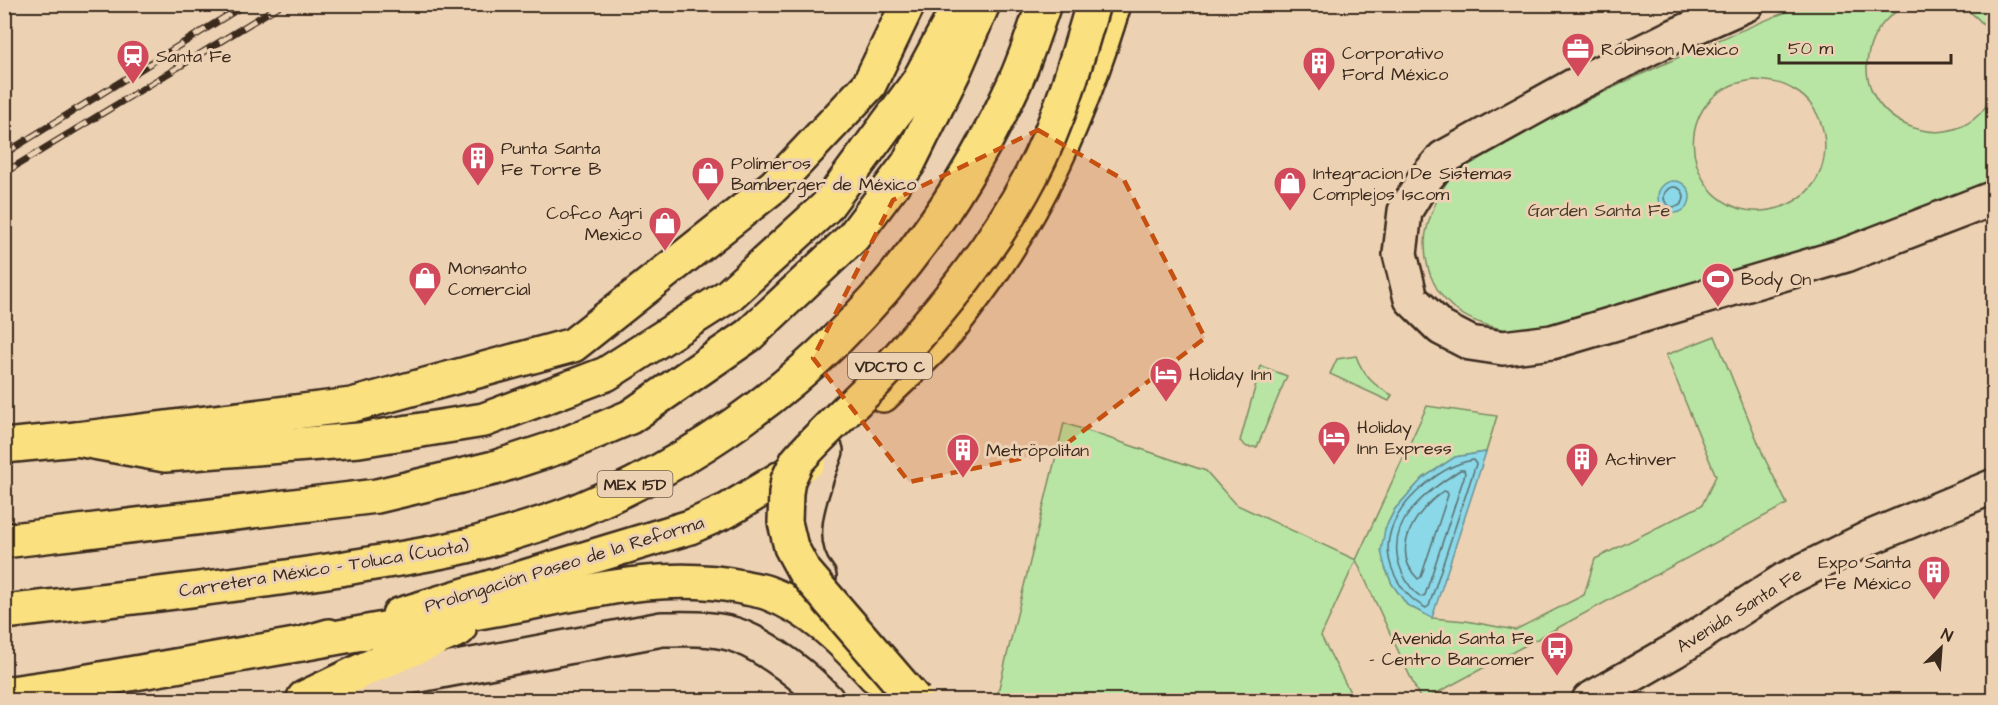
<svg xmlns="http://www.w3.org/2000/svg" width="1998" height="705" viewBox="0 0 1998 705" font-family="'Architects Daughter',sans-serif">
<rect width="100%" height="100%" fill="#ecd1b3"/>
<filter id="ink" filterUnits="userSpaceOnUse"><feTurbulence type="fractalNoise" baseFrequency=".0167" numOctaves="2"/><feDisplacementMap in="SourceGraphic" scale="12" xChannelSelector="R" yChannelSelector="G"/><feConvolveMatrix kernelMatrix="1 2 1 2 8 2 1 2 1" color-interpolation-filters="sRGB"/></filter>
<g filter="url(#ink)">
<path fill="#b8e5a3" stroke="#7a8860" stroke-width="1.5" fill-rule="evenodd" d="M1803 5H1909C1890 12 1876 28 1870 47 1847 125 1962 167 1993 93V182L1821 249 1552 333C1509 333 1455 327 1434 283 1427 270 1425 258 1425 243 1425 223 1442 182 1458 170 1463 165 1471 162 1478 159 1495 149 1512 140 1530 130 1618 82 1710 43 1803 5ZM1754 80C1769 81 1781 82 1794 90 1825 107 1834 152 1815 182 1805 197 1788 207 1770 210 1695 223 1662 116 1732 85 1739 82 1747 81 1754 80Z
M1956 5H1993V39C1984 23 1974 12 1956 5Z
M1715 336 1764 457 1787 504 1424 700H1421L1356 560 1321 636 1354 700H996L1064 423 1206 471 1235 504 1356 560 1427 406 1497 416 1486 452 1455 457 1423 478 1395 509 1385 529V567L1392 584 1407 605 1432 618 1466 621 1515 630 1584 595 1595 559 1702 505 1716 476 1666 355Z
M1356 356C1363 375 1374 386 1392 395L1389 401 1330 374 1337 359Z
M1261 366 1287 376 1257 447H1247L1240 441Z"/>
<path fill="#8ad8e8" stroke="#6a9297" stroke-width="1.5" d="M1658 197a16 16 0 1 1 32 0a16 16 0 1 1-32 0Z
M1486 452 1432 618 1407 605 1392 584 1385 567 1381 551 1385 529 1395 509 1423 478 1455 457Z"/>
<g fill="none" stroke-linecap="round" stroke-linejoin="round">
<path stroke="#5b706f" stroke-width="1.5" d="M1664 197a10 10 0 1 1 20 0a10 10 0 1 1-20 0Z
M1473 460 1476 464 1429 606 1426 608C1399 594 1381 560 1391 530 1401 499 1442 465 1473 460Z
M1460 470H1464L1465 474 1425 595 1421 597C1413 592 1406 581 1402 572 1381 524 1425 493 1460 470Z
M1444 491 1447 492 1448 495 1421 577 1418 579C1389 550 1416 510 1444 491Z"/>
<g stroke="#3b2a1e" stroke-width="38">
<path id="minor" d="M1747 4 1670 38 1575 85 1443 158 1424 180 1405 211 1400 254 1411 299 1441 328 1470 343 1503 348 1552 342 1846 255 1994 198
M819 577C789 541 812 489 826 451
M325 693 662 629C688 629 717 627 741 637 770 649 806 677 827 700
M1589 700 1674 651 1786 579 1869 538 1994 486"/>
</g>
<g stroke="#3b2a1e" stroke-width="38">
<path id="major" d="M883 395C901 377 921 360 938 341 949 330 958 317 967 305 1037 216 1081 112 1114 4
M4 446 77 439 352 405 573 345 774 186 869 85 908 4
M399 615 690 527 728 510 809 461
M4 694 66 685 301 644 329 636"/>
</g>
<g stroke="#3b2a1e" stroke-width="38">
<path id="highway" d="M77 439 165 455 359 440 484 420 606 374 728 296 826 207 918 82 958 8 962 4
M4 541 377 496 494 468 564 445 630 417 749 335 853 237 908 164 954 71 983 4
M4 612C119 599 233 586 346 568 389 560 432 555 474 544 509 534 545 524 579 510 777 426 925 279 1014 84 1026 58 1034 31 1044 4
M301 644C371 631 442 619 512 606 588 592 664 571 742 587 750 589 760 590 768 593 813 610 843 641 875 676
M304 698 365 669 459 629"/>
</g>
<use href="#minor" stroke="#ecd1b3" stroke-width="33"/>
<use href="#major" stroke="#fbe080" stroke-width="33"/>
<use href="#highway" stroke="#fbe080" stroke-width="33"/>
<g stroke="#3b2a1e" stroke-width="7">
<path id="rail" d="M4 154 246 4
M4 173 282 4"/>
</g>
<use href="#rail" stroke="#ecd1b3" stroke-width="4.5" stroke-dasharray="14" stroke-linecap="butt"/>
<g stroke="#3b2a1e" stroke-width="38" stroke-linecap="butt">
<path id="highway-bridge" d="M915 700 804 571 791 547 785 522 786 493 788 480 797 461C825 429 858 401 887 370 941 311 994 247 1031 176 1059 122 1076 63 1093 4"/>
</g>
<use href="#highway-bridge" stroke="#fbe080" stroke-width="33"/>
</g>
</g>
<path fill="#c55010" fill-opacity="0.2" stroke="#c55010" stroke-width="4.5" stroke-dasharray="12 8" stroke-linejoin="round" d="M1038 130 1124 180 1205 338 1057 451 909 482 813 358 893 200Z"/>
<defs>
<g id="office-pin" transform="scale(1.725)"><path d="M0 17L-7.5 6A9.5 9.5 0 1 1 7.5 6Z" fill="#d1495b" stroke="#ecd1b3"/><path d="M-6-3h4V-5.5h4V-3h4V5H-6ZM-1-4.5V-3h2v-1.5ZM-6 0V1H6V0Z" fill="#fff"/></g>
<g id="station-pin" transform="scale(1.725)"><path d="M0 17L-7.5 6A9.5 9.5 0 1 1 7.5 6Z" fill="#d1495b" stroke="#ecd1b3"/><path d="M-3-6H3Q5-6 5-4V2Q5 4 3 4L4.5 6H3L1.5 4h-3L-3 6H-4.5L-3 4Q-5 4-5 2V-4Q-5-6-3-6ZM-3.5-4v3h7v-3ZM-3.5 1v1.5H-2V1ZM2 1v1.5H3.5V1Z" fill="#fff"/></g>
<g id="building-pin" transform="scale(1.725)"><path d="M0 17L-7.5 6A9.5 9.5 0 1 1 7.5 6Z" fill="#d1495b" stroke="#ecd1b3"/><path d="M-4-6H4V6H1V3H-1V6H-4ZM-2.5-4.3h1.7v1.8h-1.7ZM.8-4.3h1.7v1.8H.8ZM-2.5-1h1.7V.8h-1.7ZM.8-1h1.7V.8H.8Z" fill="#fff"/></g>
<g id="shop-pin" transform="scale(1.725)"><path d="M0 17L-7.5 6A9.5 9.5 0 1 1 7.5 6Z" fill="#d1495b" stroke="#ecd1b3"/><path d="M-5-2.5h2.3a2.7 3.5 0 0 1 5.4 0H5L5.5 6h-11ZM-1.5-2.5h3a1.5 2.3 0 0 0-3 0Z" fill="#fff"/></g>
<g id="stadium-pin" transform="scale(1.725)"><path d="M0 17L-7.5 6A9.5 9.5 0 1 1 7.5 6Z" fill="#d1495b" stroke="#ecd1b3"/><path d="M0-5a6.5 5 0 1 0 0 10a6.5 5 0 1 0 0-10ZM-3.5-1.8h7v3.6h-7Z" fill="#fff"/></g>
<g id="hotel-pin" transform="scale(1.725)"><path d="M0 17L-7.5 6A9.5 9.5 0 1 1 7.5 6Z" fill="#d1495b" stroke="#ecd1b3"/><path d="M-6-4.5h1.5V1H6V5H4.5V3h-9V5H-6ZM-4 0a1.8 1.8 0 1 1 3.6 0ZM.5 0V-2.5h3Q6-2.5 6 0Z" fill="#fff"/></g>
<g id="bus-pin" transform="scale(1.725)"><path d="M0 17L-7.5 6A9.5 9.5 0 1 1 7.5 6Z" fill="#d1495b" stroke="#ecd1b3"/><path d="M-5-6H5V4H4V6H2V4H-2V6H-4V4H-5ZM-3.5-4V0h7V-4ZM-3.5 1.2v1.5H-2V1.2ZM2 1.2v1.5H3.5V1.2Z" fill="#fff"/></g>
</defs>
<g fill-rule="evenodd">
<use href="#office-pin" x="1578" y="49"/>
<use href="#station-pin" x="133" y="56"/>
<use href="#building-pin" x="1319" y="63"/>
<use href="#building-pin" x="478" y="158"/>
<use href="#shop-pin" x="708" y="173"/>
<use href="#shop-pin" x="1290" y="183"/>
<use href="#shop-pin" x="665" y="223"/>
<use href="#shop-pin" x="425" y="278"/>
<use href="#stadium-pin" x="1718" y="279"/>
<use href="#hotel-pin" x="1166" y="374"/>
<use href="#hotel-pin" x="1334" y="437"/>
<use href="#building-pin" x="963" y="450"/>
<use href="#building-pin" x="1582" y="459"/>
<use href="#building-pin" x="1934" y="572"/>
<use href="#bus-pin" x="1557" y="648"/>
</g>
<g text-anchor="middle" stroke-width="6" stroke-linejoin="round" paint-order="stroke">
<g fill="#ecd1b3" stroke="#705c4b" stroke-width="1.5">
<rect x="848" y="353" width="84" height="26" rx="4.5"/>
<rect x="597.5" y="471" width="75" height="26" rx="4.5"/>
</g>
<g font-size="16" font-weight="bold" fill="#3b2a1e">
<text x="890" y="372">VDCTO C</text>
<text x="635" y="490">MEX 15D</text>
</g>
<g font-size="18" fill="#3b2a1e" stroke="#ecd1b3" text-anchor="start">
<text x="1601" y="55">Robinson Mexico</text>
<text x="1342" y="59">Corporativo<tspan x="1342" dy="21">Ford México</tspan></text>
<text x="156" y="62">Santa Fe</text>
<text x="501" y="154">Punta Santa<tspan x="501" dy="21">Fe Torre B</tspan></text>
<text x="731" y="169">Polímeros<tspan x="731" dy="21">Bamberger de México</tspan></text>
<text x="1313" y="179">Integracion De Sistemas<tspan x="1313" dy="21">Complejos Iscom</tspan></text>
<text x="642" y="219" text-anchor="end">Cofco Agri<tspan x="642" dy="21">Mexico</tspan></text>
<text x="448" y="274">Monsanto<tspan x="448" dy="21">Comercial</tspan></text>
<text x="1741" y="285">Body On</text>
<text x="1189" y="380">Holiday Inn</text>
<text x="1357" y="433">Holiday<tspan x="1357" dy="21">Inn Express</tspan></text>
<text x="986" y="456">Metröpolitan</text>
<text x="1605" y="465">Actinver</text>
<text x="1911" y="568" text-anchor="end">Expo Santa<tspan x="1911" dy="21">Fe México</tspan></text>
<text x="1534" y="644" text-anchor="end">Avenida Santa Fe<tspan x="1534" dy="21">- Centro Bancomer</tspan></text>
</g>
<g font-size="18" fill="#483d2b" stroke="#ecd1b3">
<text x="1599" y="216">Garden Santa Fe</text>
</g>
<g font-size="18" fill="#3b2a1e" stroke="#ecd1b3">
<text transform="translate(564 564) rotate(-17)" y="6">Prolongación Paseo de la Reforma</text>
<text transform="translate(324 568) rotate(-9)" y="6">Carretera México - Toluca (Cuota)</text>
<text transform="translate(1739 610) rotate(-32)" y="6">Avenida Santa Fe</text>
</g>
</g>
<rect width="1998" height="705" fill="none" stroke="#ecd1b3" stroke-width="24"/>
<rect x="12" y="12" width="1974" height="681" fill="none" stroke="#3b2a1e" stroke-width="2" filter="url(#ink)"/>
<g transform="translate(1941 648) rotate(25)" stroke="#ecd1b3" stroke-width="4.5" paint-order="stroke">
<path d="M0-4.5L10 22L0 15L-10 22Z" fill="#3b2a1e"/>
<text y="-9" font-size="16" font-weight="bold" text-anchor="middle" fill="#3b2a1e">N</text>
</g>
<path d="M1779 54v9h172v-9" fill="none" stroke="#3b2a1e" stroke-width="3"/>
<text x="1788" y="54" font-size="18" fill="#3b2a1e" stroke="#ecd1b3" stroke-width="4.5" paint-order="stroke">50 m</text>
</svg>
